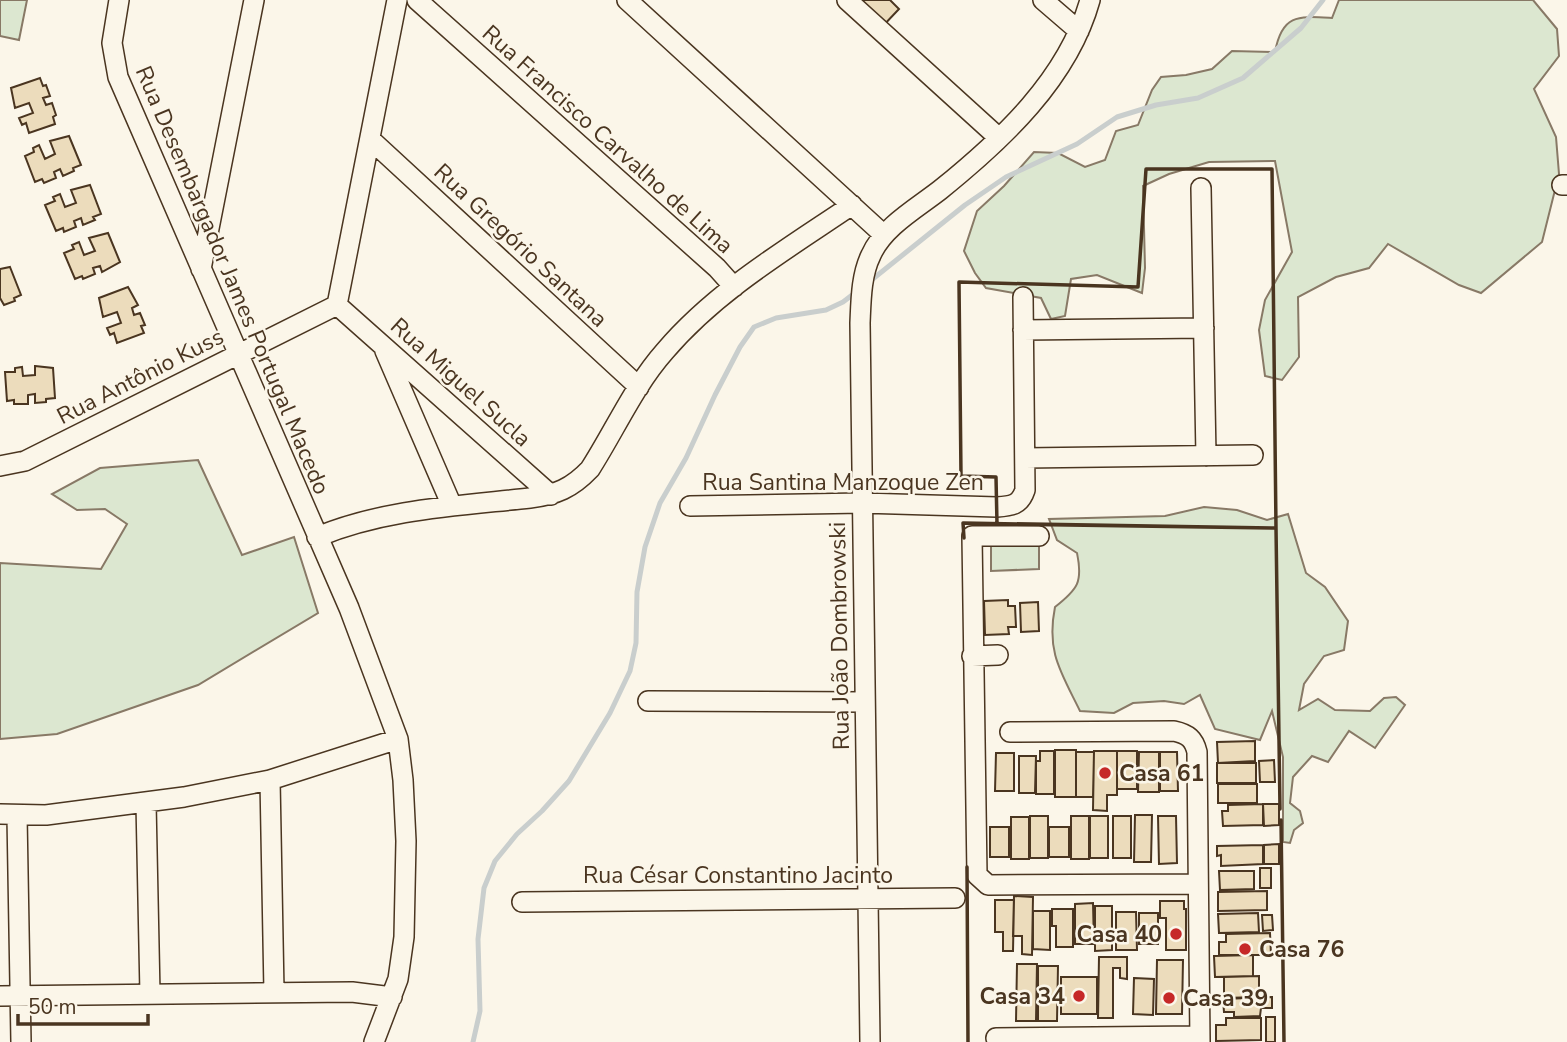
<svg xmlns="http://www.w3.org/2000/svg" width="1567" height="1042" viewBox="0 0 1567 1042" font-family="'Nunito Sans',sans-serif">
<rect width="100%" height="100%" fill="#fbf6e9"/>
<path fill="#dce7d0" stroke="#887966" stroke-width="2" d="M0 0H27L19 40 0 36Z
M1339 0H1533L1557 29 1559 56 1534 89 1556 137 1559 174 1542 242 1481 293 1459 285 1388 244 1369 268 1336 277 1298 297 1299 357 1282 380 1265 376 1259 330 1265 300 1292 252 1275 161 1209 162 1169 174 1143 186 1145 268 1142 293 1097 275 1071 279 1065 316 1051 319 1041 298 986 288 975 273 964 251 977 211 1004 186 1034 152 1058 153 1085 167 1105 160 1116 131 1138 125 1152 90 1161 77 1186 75 1212 69 1232 51 1275 52C1282 14 1298 16 1332 18Z
M198 460 242 555 294 537 318 613 198 685 57 734 0 739V563L101 569 127 524 105 509 77 510 52 494 100 468Z
M1204 507 1237 510 1267 520 1288 514 1306 573 1325 587 1348 621 1344 650 1324 656 1304 684 1299 710 1318 699 1335 710 1370 711 1384 698 1396 697 1405 705 1375 748 1349 731 1328 762 1312 756 1293 777 1290 803 1300 811 1303 823 1294 830 1290 843 1283 842V757L1272 711 1260 740 1215 729 1200 695 1184 704 1164 701 1133 703 1114 713 1080 711C1061 672 1046 652 1055 607 1078 589 1083 582 1077 553L1057 540 1049 519 1165 516Z
M1039 544V569L991 571V545Z"/>
<g fill="none" stroke-linecap="round" stroke-linejoin="round">
<path stroke="#c9cecd" stroke-width="5" d="M869 282 965 205 1006 177 1077 144 1117 117 1156 105 1198 98 1243 78 1301 28 1323 0
M473 1042 480 1011 478 939 484 888 495 861 517 834 542 811 569 781 610 713 630 671 636 643 637 592 645 547 660 503 686 458 715 395 740 347 754 327 776 318 826 310 843 302 856 292"/>
</g>
<path fill="#ecdcbc" stroke="#4a3520" stroke-width="2" d="M864 0H890L899 9 881 28 859 5Z
M40 78 43 86 46 85 50 96 43 98 46 105 52 103 56 115 53 117 55 124 29 133 26 123 22 125 19 118 33 113 29 103 15 108 11 88Z
M69 136 81 165 73 168 74 171 63 176 60 169 54 172 56 178 44 183 42 179 35 182 25 156 34 152 33 148 39 145 45 159 55 154 50 141Z
M90 185 101 214 93 217 95 220 83 225 81 218 74 221 76 227 64 232 63 228 56 231 45 205 55 201 53 197 60 194 65 207 76 203 71 190Z
M108 233 120 262 102 272 100 266 93 268 95 274 83 279 82 276 75 279 64 253 74 249 72 245 79 242 84 255 95 251 89 238Z
M10 267 21 295 14 298 15 301 4 305 0 298V269Z
M128 287 138 305 132 308 134 315 140 313 145 325 141 326 144 333 117 343 114 333 110 335 107 328 121 323 117 312 103 317 99 298Z
M35 366 53 368 55 398 46 399V402L35 403V394L28 395V404H14V400L7 401 5 372H15V368L22 367 23 376 35 375Z
M1008 600V606H1015L1016 627H1008L1009 634 985 635 984 601Z
M1038 602 1039 631 1021 632 1020 603Z
M1255 741V761L1218 763 1217 742Z
M1055 750H1076V797H1055Z
M1040 751H1054V794H1036V761H1040Z
M1094 751H1117V795H1107V811L1093 810Z
M1117 751H1137V789H1117Z
M1076 752H1094L1093 797H1076Z
M1139 752H1159V792H1138Z
M1160 752H1177L1178 791H1160Z
M996 753H1014V791H995Z
M1019 756H1036L1035 793H1019Z
M1274 760 1275 782H1260L1259 761Z
M1217 763H1256V783H1217Z
M1218 784H1257V803H1218Z
M1263 804H1279V825L1264 826Z
M1263 804V825L1223 826 1222 811H1228V805Z
M1135 815H1152L1151 862H1134Z
M1030 816H1048V858H1030Z
M1071 816H1089V859H1071Z
M1090 816H1108V858H1090Z
M1113 816H1131V858H1113Z
M1158 816H1176L1177 863 1159 864Z
M1011 817H1029V859H1011Z
M990 827H1009V857H990Z
M1049 827H1069V857H1049Z
M1279 844V864H1264V845Z
M1263 845V864L1221 866V855L1217 856V846Z
M1260 868H1271V888H1260Z
M1219 871H1254V889L1220 890Z
M1267 891V910L1218 911V892Z
M1014 896 1033 897 1032 955 1022 954V936H1013Z
M995 900H1014L1013 951H1003V932H995Z
M1160 901H1184V909H1186V950H1166V918H1160Z
M1093 903 1094 944H1075V904Z
M1095 906H1112V950L1095 951Z
M1052 909H1073V947H1056V926H1052Z
M1033 911H1050V950L1033 949Z
M1116 912H1136L1137 950H1116Z
M1139 913H1158V944H1139Z
M1258 913 1259 932 1219 933 1218 914Z
M1262 915H1272L1273 930 1263 931Z
M1270 933 1271 955H1219V942H1226V934Z
M1253 955V976L1215 977 1214 956Z
M1099 957H1127V979L1120 978V968H1113V1018H1098Z
M1157 960H1183L1182 1014H1156Z
M1017 964H1037L1036 1021H1016Z
M1038 966H1058L1057 1021H1038Z
M1259 976V997L1224 998V977Z
M1061 977H1097V1014H1061Z
M1134 978 1154 979 1153 1015 1133 1014Z
M1272 997V1008H1261L1260 1016 1234 1017V1012H1224L1223 999Z
M1266 1017H1275V1042H1266Z
M1226 1018H1261V1040L1216 1041V1025H1226Z"/>
<g fill="none" stroke-linecap="round" stroke-linejoin="round">
<g stroke="#4a3520" stroke-width="22">
<path id="minor" d="M119 0 112 43 118 77 349 608 398 739 403 780 406 841 404 937 398 979 374 1042
M417 0 717 268 734 287
M627 0 884 235
M847 0 999 138
M1043 0 1079 31
M370 139 639 387
M1562 185H1567
M1201 188 1206 456
M201 269 254 0
M337 305 397 0
M337 305 551 495
M1023 330 1204 328
M385 351 452 506
M1025 458 1253 455
M0 466 25 461 337 305
M690 506 862 503 997 507C1012 506 1020 505 1025 490L1023 297
M1039 536H972L977 875 988 885 1198 884
M317 537C385 509 457 506 530 498 556 495 572 488 590 469 615 430 634 386 665 351 716 291 787 249 852 205
M972 656 998 655
M648 701 865 702
M1010 732 1174 731C1188 734 1194 739 1197 752L1200 1042
M270 780 274 992
M146 803 150 994
M0 814 46 815 184 797 270 780 398 739
M17 816 21 1042
M522 902 955 898
M0 996 352 992 392 997
M996 1038 1200 1036
M870 1042 860 323C861 301 861 275 871 255 883 227 917 208 940 190 1002 140 1068 79 1090 0"/>
</g>
<use href="#minor" stroke="#fbf6e9" stroke-width="19"/>
<path stroke="#4a3520" stroke-width="3.5" d="M1146 169H1272L1276 528 997 524 996 477 961 476 959 282 1138 287Z
M964 538 963 523 1276 528 1280 809
M1281 820 1284 1042
M967 867 968 1042"/>
</g>
<g fill="#c62828" stroke="#fbf6e9" stroke-width="2.5">
<circle cx="1105" cy="773" r="7"/>
<circle cx="1176" cy="934" r="7"/>
<circle cx="1245" cy="949" r="7"/>
<circle cx="1079" cy="996" r="7"/>
<circle cx="1169" cy="998" r="7"/>
</g>
<g text-anchor="middle" stroke-width="5" stroke-linejoin="round" paint-order="stroke">
<g font-size="23" fill="#4a3520" stroke="#fbf6e9">
<text transform="translate(608 139) rotate(42)" y="8">Rua Francisco Carvalho de Lima</text>
<text transform="translate(521 245) rotate(43)" y="8">Rua Gregório Santana</text>
<text transform="translate(233 280) rotate(67)" y="8">Rua Desembargador James Portugal Macedo</text>
<text transform="translate(140 376) rotate(-27)" y="8">Rua Antônio Kuss</text>
<text transform="translate(461 382) rotate(42)" y="8">Rua Miguel Sucla</text>
<text x="843" y="490">Rua Santina Manzoque Zen</text>
<text transform="translate(839 636) rotate(-91)" y="8">Rua João Dombrowski</text>
<text x="738" y="883">Rua César Constantino Jacinto</text>
</g>
<g font-size="23" font-weight="bold" fill="#4a3520" stroke="#fbf6e9" text-anchor="start">
<text x="1119" y="781">Casa 61</text>
<text x="1162" y="942" text-anchor="end">Casa 40</text>
<text x="1259" y="957">Casa 76</text>
<text x="1065" y="1004" text-anchor="end">Casa 34</text>
<text x="1183" y="1006">Casa 39</text>
</g>
</g>
<path d="M18 1014v10h130v-10" fill="none" stroke="#4a3520" stroke-width="3.5"/>
<text x="28" y="1014" font-size="21" fill="#4a3520" stroke="#fbf6e9" stroke-width="5" paint-order="stroke">50 m</text>
</svg>
